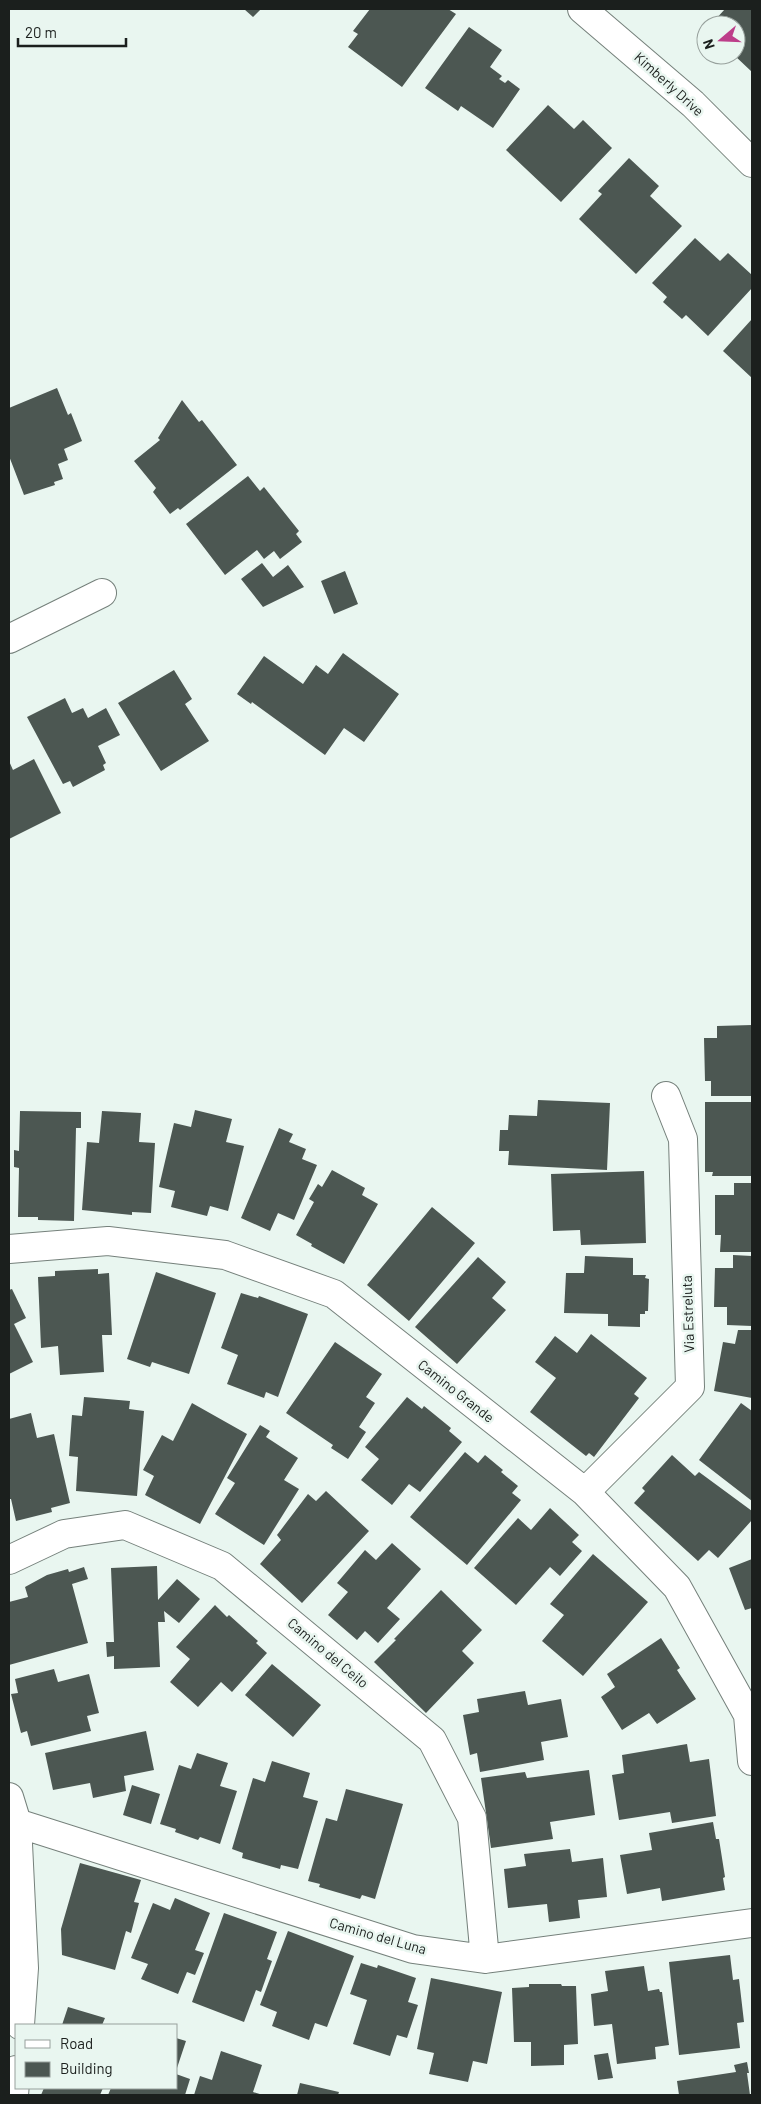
<svg xmlns="http://www.w3.org/2000/svg" width="761" height="2104" viewBox="0 0 761 2104" font-family="Barlow,sans-serif">
<rect width="100%" height="100%" fill="#e9f6f0"/>
<path fill="#4c5752" d="M244 9H261L253 17Z
M370 9H448L456 14 402 87 348 47 358 34 353 31Z
M725 9H752V72L734 55H736V48L740 44 736 40V25H720L715 20Z
M469 27 502 50 490 67 502 76 499 79 505 83 508 80 520 89 493 128 461 106 458 111 425 88Z
M548 105 574 129 583 120 612 148 561 202 506 150Z
M629 158 659 186 650 196 682 226 636 274 579 219 602 194 598 191Z
M695 238 720 261 728 253 752 275V288L708 336 686 315 682 319 663 302 667 297 652 283Z
M752 319V378L723 351Z
M57 388 68 415 71 413 82 441 64 449 68 460 58 464 63 479 54 482 55 485 24 495 9 456V408Z
M182 400 199 422 202 420 237 465 180 510 178 508 170 514 153 492 156 488 134 461 160 440 158 438Z
M248 476 260 491 264 487 299 531 296 534 302 542 280 559 274 551 264 559 257 550 225 575 186 524Z
M262 563 273 577 288 565 304 587 263 607 241 579Z
M345 571 358 604 334 614 321 581Z
M343 653 399 694 364 742 344 728 325 755 252 702 251 704 237 694 264 656 303 684 316 665 328 674Z
M174 670 192 699 185 704 209 741 161 771 118 703Z
M65 698 72 713 83 708 88 718 106 708 120 735 98 746 106 763 103 765 105 770 73 787 70 781 63 784 27 717Z
M34 759 61 813 9 839V761L13 770Z
M752 1025V1096H711V1081H705L704 1038H717V1026Z
M538 1100 610 1103 607 1170 508 1165 509 1151H499L500 1130H508L509 1115 537 1116Z
M705 1102H752V1176H712L713 1172H705Z
M195 1110 232 1119 226 1142 244 1146 228 1211 210 1206 207 1216 171 1207 175 1191 159 1187 174 1123 191 1127Z
M20 1111 81 1112V1128H76L74 1221 38 1220V1217H18L19 1168 14 1167V1150L19 1151Z
M102 1111 141 1113 139 1142 155 1143 151 1213 132 1212V1215L82 1210 87 1142 99 1143Z
M279 1128 293 1134 289 1142 306 1149 302 1159 317 1165 294 1220 278 1213 270 1231 241 1218Z
M332 1170 365 1188 362 1195 378 1204 344 1264 311 1246 312 1244 296 1235 314 1202 309 1199 318 1184 322 1187Z
M644 1171 646 1243 581 1245 580 1230 553 1231 551 1174Z
M734 1183H752V1252H720L721 1235H715V1195H734Z
M432 1207 475 1243 409 1321 367 1285Z
M733 1255 752 1256V1326L727 1325V1307H714L715 1268H733Z
M585 1256 633 1258V1275H646L645 1278 649 1279 648 1311H645V1314H640V1327L608 1326V1314L564 1313 566 1273H584Z
M478 1257 506 1282 492 1298 506 1310 457 1364 415 1327Z
M98 1269V1274L109 1273 112 1335H102L104 1372 60 1375 58 1346 41 1348 38 1277 55 1276V1271Z
M156 1272 216 1293 189 1374 152 1362 150 1367 127 1359Z
M12 1289 26 1318 14 1324 33 1362 9 1374V1290Z
M241 1293 258 1298 259 1296 308 1314 278 1397 266 1392 264 1398 227 1384 238 1355 221 1348Z
M738 1330H752V1398L714 1391 723 1342 735 1344Z
M591 1334 647 1378 634 1394 639 1398 594 1457 589 1453 586 1456 530 1412 556 1378 535 1362 555 1336 577 1353Z
M335 1342 382 1374 366 1397 375 1403 359 1427 366 1432 348 1459 331 1448 333 1445 286 1413Z
M84 1397 130 1401 129 1409 144 1411 137 1496 76 1491 78 1457 69 1456 72 1415 82 1416Z
M407 1397 422 1409 424 1406 451 1428 449 1431 462 1442 420 1492 409 1484 392 1505 361 1480 379 1459 365 1447Z
M192 1403 247 1434 200 1524 145 1495 154 1476 143 1470 162 1435 173 1441Z
M741 1403 752 1411V1501L699 1460Z
M31 1413 37 1438 54 1434 70 1503 51 1508 52 1512 16 1521 11 1499H9V1419Z
M260 1425 270 1431 266 1437 298 1458 284 1480 299 1489 264 1545 215 1514 235 1483 227 1478Z
M465 1452 478 1463 485 1455 503 1470 501 1472 518 1486 512 1493 521 1500 467 1565 410 1517Z
M672 1455 695 1476 699 1472 752 1511V1520L718 1558 709 1550 698 1561 634 1503 645 1491 642 1488Z
M326 1491 369 1531 302 1603 260 1564 281 1540 277 1535 308 1494 316 1501Z
M550 1508 579 1535 572 1542 582 1551 560 1576 550 1567 516 1605 474 1568 518 1518 531 1530Z
M392 1543 421 1569 387 1608 400 1619 378 1643 365 1631 357 1640 328 1615 348 1592 337 1583 365 1550 376 1560Z
M593 1554 648 1602 583 1676 542 1641 564 1615 550 1604Z
M752 1559V1608L745 1610 729 1568Z
M157 1566 158 1600 177 1579 200 1599 179 1623 164 1611 165 1622H158L160 1667 114 1669V1656L107 1657 106 1642H114L111 1568Z
M84 1567 88 1579 72 1584 88 1643 9 1665V1602L28 1597 25 1587 47 1575 68 1569 69 1572Z
M441 1590 482 1630 462 1651 474 1663 426 1713 374 1662 396 1640 394 1639Z
M215 1605 227 1617 229 1615 258 1641 256 1643 267 1653 232 1692 221 1682 198 1707 170 1682 190 1659 176 1647Z
M661 1638 680 1668 677 1670 696 1699 657 1724 649 1713 622 1730 601 1697 615 1687 607 1674Z
M272 1664 321 1705 293 1737 245 1695Z
M54 1669 58 1682 89 1674 99 1713 87 1716 91 1731 31 1746 27 1731 21 1733 11 1694 18 1693 15 1679Z
M525 1691 528 1705 561 1699 568 1737 541 1742 544 1760 480 1772 477 1753 470 1755 463 1715 479 1712 477 1699Z
M146 1731 154 1770 124 1776 126 1791 93 1798 90 1783 53 1790 45 1753Z
M687 1744 690 1762 709 1759 716 1816 672 1823 670 1812 619 1820 612 1775 624 1773 622 1755Z
M197 1753 228 1763 220 1786 237 1791 220 1844 200 1837 198 1840 175 1832 176 1829 160 1824 179 1765 191 1769Z
M272 1761 310 1773 303 1797 318 1801 298 1869 281 1865 280 1869 242 1858 243 1853 232 1849 253 1778 265 1782Z
M589 1770 595 1815 550 1822 553 1839 491 1848 481 1778 525 1772 527 1778Z
M132 1785 160 1794 151 1824 123 1815Z
M346 1789 403 1804 375 1899 362 1895 360 1899 319 1887 320 1884 308 1881 326 1818 337 1821Z
M713 1822 716 1839H719L725 1877 723 1878 725 1890 662 1901 660 1888 627 1894 620 1855 652 1850 649 1833Z
M570 1849 572 1862 603 1858 607 1897 578 1900 580 1918 549 1922 547 1904 508 1908 504 1869 526 1866 524 1854Z
M80 1863 141 1880 134 1902 139 1903 131 1933 126 1931 115 1970 62 1955 61 1929Z
M175 1898 210 1913 195 1950 204 1953 195 1975 187 1972 178 1994 141 1979 148 1964 131 1958 153 1903 170 1910Z
M224 1913 277 1932 267 1959 272 1961 261 1992 256 1990 244 2022 192 2002Z
M288 1931 354 1956 327 2027 315 2023 309 2040 272 2026 277 2012 260 2005Z
M730 1955 733 1980 739 1979 744 2022 737 2023 740 2048 679 2055 669 1962Z
M361 1963 377 1968 378 1965 416 1978 408 2002 418 2005 407 2038 397 2035 390 2056 353 2044 367 2000 350 1994Z
M644 1966 648 1991 659 1989 660 1992H662L669 2045 655 2047 656 2059 617 2064 612 2024 594 2026 591 1994 608 1991 605 1971Z
M431 1978 502 1992 487 2064 473 2061 468 2082 429 2074 434 2053 417 2049Z
M529 1984H561L562 1986H576L578 2044 564 2045V2065L531 2066V2042H514L512 1988 529 1987Z
M68 2007 105 2018 102 2025H62Z
M176 2038 186 2041 177 2068H176Z
M221 2051 262 2065 253 2092 263 2095H194L200 2076 212 2080Z
M608 2053 613 2078 598 2080 594 2055Z
M747 2062 749 2073H747L750 2095H679L677 2081 736 2072 734 2065Z
M176 2074 190 2079 185 2095H108L111 2088H176Z
M300 2083 339 2092 338 2095H297Z
M44 2088H103L100 2095H41Z"/>
<g fill="none" stroke-linecap="round" stroke-linejoin="round">
<g stroke="#75807b" stroke-width="30">
<path id="minor" d="M582 9 693 104 752 163
M9 639 102 593
M9 1249 108 1241 225 1255 334 1294 585 1492 677 1587 748 1715 752 1761
M585 1492 690 1387 683 1139 666 1096
M9 1560 64 1534 125 1525 222 1566 432 1740 472 1818 485 1959
M9 1797 17 1823 24 1968 20 2025
M17 1823 413 1949 485 1959 752 1923
M14 2095 16 2070"/>
</g>
<use href="#minor" stroke="#fff" stroke-width="28"/>
</g>
<g text-anchor="middle" stroke-width="5" stroke-linejoin="round" paint-order="stroke">
<g font-size="14" fill="#1b1f1d" stroke="#e9f6f0">
<text transform="translate(669 84) rotate(42)" y="5">Kimberly Drive</text>
<text transform="translate(688 1314) rotate(-92)" y="5">Via Estreluta</text>
<text transform="translate(456 1391) rotate(38)" y="5">Camino Grande</text>
<text transform="translate(328 1653) rotate(40)" y="5">Camino del Ceilo</text>
<text transform="translate(378 1936) rotate(16)" y="5">Camino del Luna</text>
</g>
</g>
<rect width="761" height="2104" fill="none" stroke="#1b1f1d" stroke-width="20"/>
<rect x="15" y="2024" width="162" height="65" fill="#e9f6f0" stroke="#97a09c"/>
<rect x="25" y="2040" width="25" height="8" fill="#ffffff" stroke="#97a09c"/>
<text x="60" y="2049" font-size="15" fill="#1b1f1d">Road</text>
<rect x="25" y="2062" width="25" height="15" fill="#4c5752" stroke="#97a09c"/>
<text x="60" y="2074" font-size="15" fill="#1b1f1d">Building</text>
<g transform="translate(721 40) rotate(251)"><circle r="24" fill="#e9f6f0" stroke="#97a09c"/>
<path d="M0-4L9 19L0 12L-9 19Z" fill="#bd3e8a"/>
<text y="-8" font-size="14" font-weight="bold" text-anchor="middle" fill="#1b1f1d">N</text>
</g>
<path d="M18 38v8h108v-8" fill="none" stroke="#1b1f1d" stroke-width="2.5"/>
<text x="25" y="38" font-size="15" fill="#1b1f1d" stroke="#e9f6f0" stroke-width="4" paint-order="stroke">20 m</text>
</svg>
